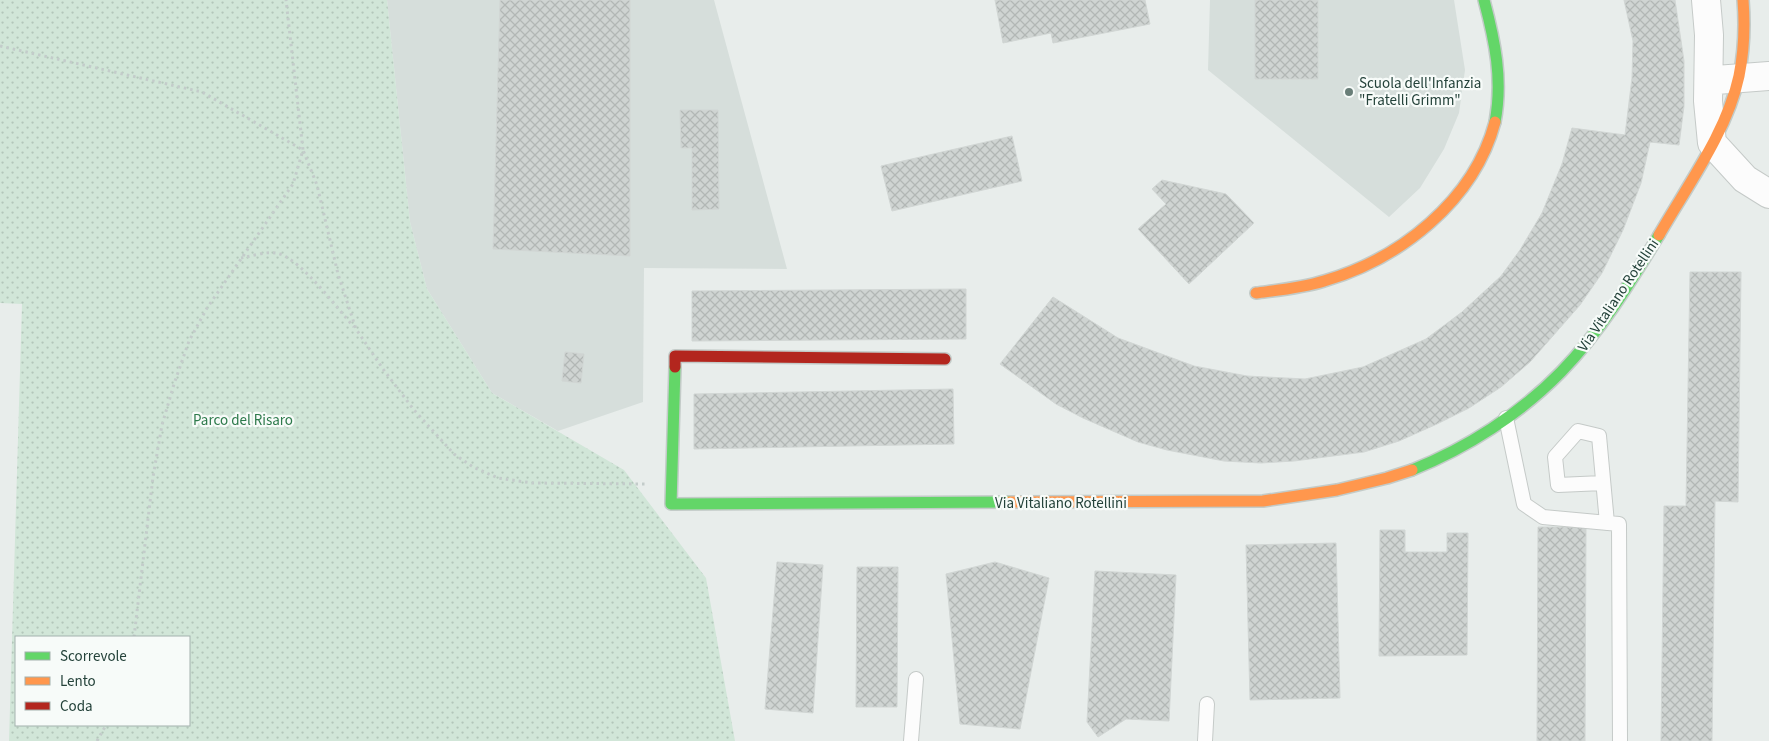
<svg xmlns="http://www.w3.org/2000/svg" width="1769" height="741" viewBox="0 0 1769 741" font-family="'Source Sans 3',sans-serif">
<defs>
<pattern id="park-dots" width="8" height="8" patternUnits="userSpaceOnUse" patternTransform="scale(1.25)"><rect width="8" height="8" fill="#d1e6d8"/><path d="M2 2h.1M6 6h.1" fill="none" stroke="#b3c6ba" stroke-width="1.8" stroke-linecap="round"/></pattern>
<pattern id="building-cross-hatch" width="8" height="8" patternUnits="userSpaceOnUse" patternTransform="scale(1.25)"><rect width="8" height="8" fill="#cfd4d2"/><path d="M0 0l8 8M0 8l8-8" fill="none" stroke="#b2b7b5"/></pattern>
</defs>
<rect width="100%" height="100%" fill="#e8edeb"/>
<path fill="#d6dedb" d="M387 0H714L787 269 644 268 643 402 558 431 492 393 427 289 410 222Z
M1210 0H1454L1465 70 1459 113 1444 149 1420 188 1389 217 1208 70Z"/>
<path fill="url(#park-dots)" fill-rule="evenodd" d="M0 0H387L410 222 427 289 492 393 624 470 706 578 735 741H9L22 304 0 303ZM16 637H189V725H16Z"/>
<path fill="url(#building-cross-hatch)" stroke="#d1d6d4" d="M500 0H630V256L493 249Z
M995 0H1145L1150 24 1053 43 1051 33 1003 43Z
M1255 0H1318V79H1255Z
M1624 0H1675L1684 61V106L1679 145 1650 142 1641 183 1623 230 1602 273 1580 305 1530 362 1501 387 1469 408 1437 424 1399 441 1364 452 1294 461 1261 463 1224 461 1167 450 1138 442 1083 418 1056 404 1000 364 1053 297 1118 338 1194 366 1247 376 1305 379 1363 367 1426 339 1462 312 1501 276 1520 250 1542 213 1562 164 1572 128 1625 135 1632 78 1633 41Z
M680 110H718L719 209 692 210V148H681Z
M1012 136 1022 181 892 211 881 166Z
M1162 180 1226 194 1254 223 1189 284 1138 229 1166 204 1152 189Z
M1690 272H1741L1738 502 1715 501 1712 741H1661L1664 506H1686Z
M966 289V339L692 341V291Z
M565 352 584 354 581 383 562 381Z
M953 389 954 444 694 449V394Z
M1538 527H1586L1585 741H1537Z
M1380 530H1405V552H1447V533H1468L1467 655 1379 656Z
M1336 543 1340 698 1250 700 1246 545Z
M777 562 823 565 813 713 765 709Z
M995 562 1049 578 1020 729 960 724 946 574Z
M857 567H898L897 707H856Z
M1095 571 1176 575 1169 721 1126 719 1098 737 1087 722Z"/>
<g fill="none" stroke-linecap="round" stroke-linejoin="round">
<g stroke="#c5cac8" stroke-width="16">
<path id="lane" d="M1506 418 1524 504 1543 517 1619 524 1620 741
M1603 483 1558 485 1555 457 1578 431 1599 436 1607 523
M911 741 916 679
M1205 741 1207 704"/>
</g>
<g stroke="#c5cac8" stroke-width="30">
<path id="street" d="M1706 0 1709 35 1708 101 1712 143 1745 179 1769 194
M1716 80 1769 76"/>
</g>
<g stroke="#c3cbc8" stroke-width="14">
<path id="fast" d="M1484 0C1495 41 1503 80 1495 122
M675 367 671 504 1009 502
M1412 470C1467 448 1520 414 1561 372 1600 332 1630 283 1659 235"/>
</g>
<g stroke="#c3cbc8" stroke-width="14">
<path id="slow" d="M1659 235C1687 186 1727 132 1739 76 1744 51 1745 25 1743 0
M1256 293C1279 290 1302 288 1324 281 1400 259 1474 201 1495 122
M1009 502 1263 501 1337 490 1387 478 1412 470"/>
</g>
<g stroke="#c3cbc8" stroke-width="14">
<path id="jam" d="M675 367V356L945 359"/>
</g>
<path stroke="#c3ccca" stroke-width="3" stroke-dasharray="2.5 4" stroke-linecap="butt" d="M0 46 202 92 303 150 317 185 338 274 356 329 383 369 414 410 454 454 473 467 498 478 532 483 645 484
M241 258C253 256 268 250 280 254 304 263 336 307 354 327
M134 637 153 477 162 425 174 384 189 341 207 308 293 184 303 150 286 0
M97 741 106 725"/>
<use href="#lane" stroke="#fcfcfc" stroke-width="14"/>
<use href="#street" stroke="#fcfcfc" stroke-width="28"/>
<use href="#fast" stroke="#63d668" stroke-width="11"/>
<use href="#slow" stroke="#ff974d" stroke-width="11"/>
<use href="#jam" stroke="#b3261e" stroke-width="11"/>
</g>
<circle fill="#697e78" stroke="#f7fbf9" stroke-width="2" cx="1349" cy="92" r="5"/>
<g text-anchor="middle" stroke-width="4.5" stroke-linejoin="round" paint-order="stroke">
<g font-size="15" fill="#24423a" stroke="#f7fbf9" text-anchor="start">
<text x="1359" y="88">Scuola dell'Infanzia<tspan x="1359" dy="17">"Fratelli Grimm"</tspan></text>
</g>
<g font-size="15" fill="#24423a" stroke="#f7fbf9">
<text transform="translate(1618 295) rotate(-56)" y="5">Via Vitaliano Rotellini</text>
<text x="1061" y="508">Via Vitaliano Rotellini</text>
</g>
<g font-size="15" fill="#2d7a4b" stroke="#f7fbf9">
<text x="243" y="425">Parco del Risaro</text>
</g>
</g>
<rect x="15" y="636" width="175" height="90" fill="#f7fbf9" stroke="#a3b1ad"/>
<rect x="25" y="652" width="25" height="8" fill="#63d668" stroke="#a3b1ad"/>
<text x="60" y="661" font-size="15" fill="#24423a">Scorrevole</text>
<rect x="25" y="677" width="25" height="8" fill="#ff974d" stroke="#a3b1ad"/>
<text x="60" y="686" font-size="15" fill="#24423a">Lento</text>
<rect x="25" y="702" width="25" height="8" fill="#b3261e" stroke="#a3b1ad"/>
<text x="60" y="711" font-size="15" fill="#24423a">Coda</text>
</svg>
